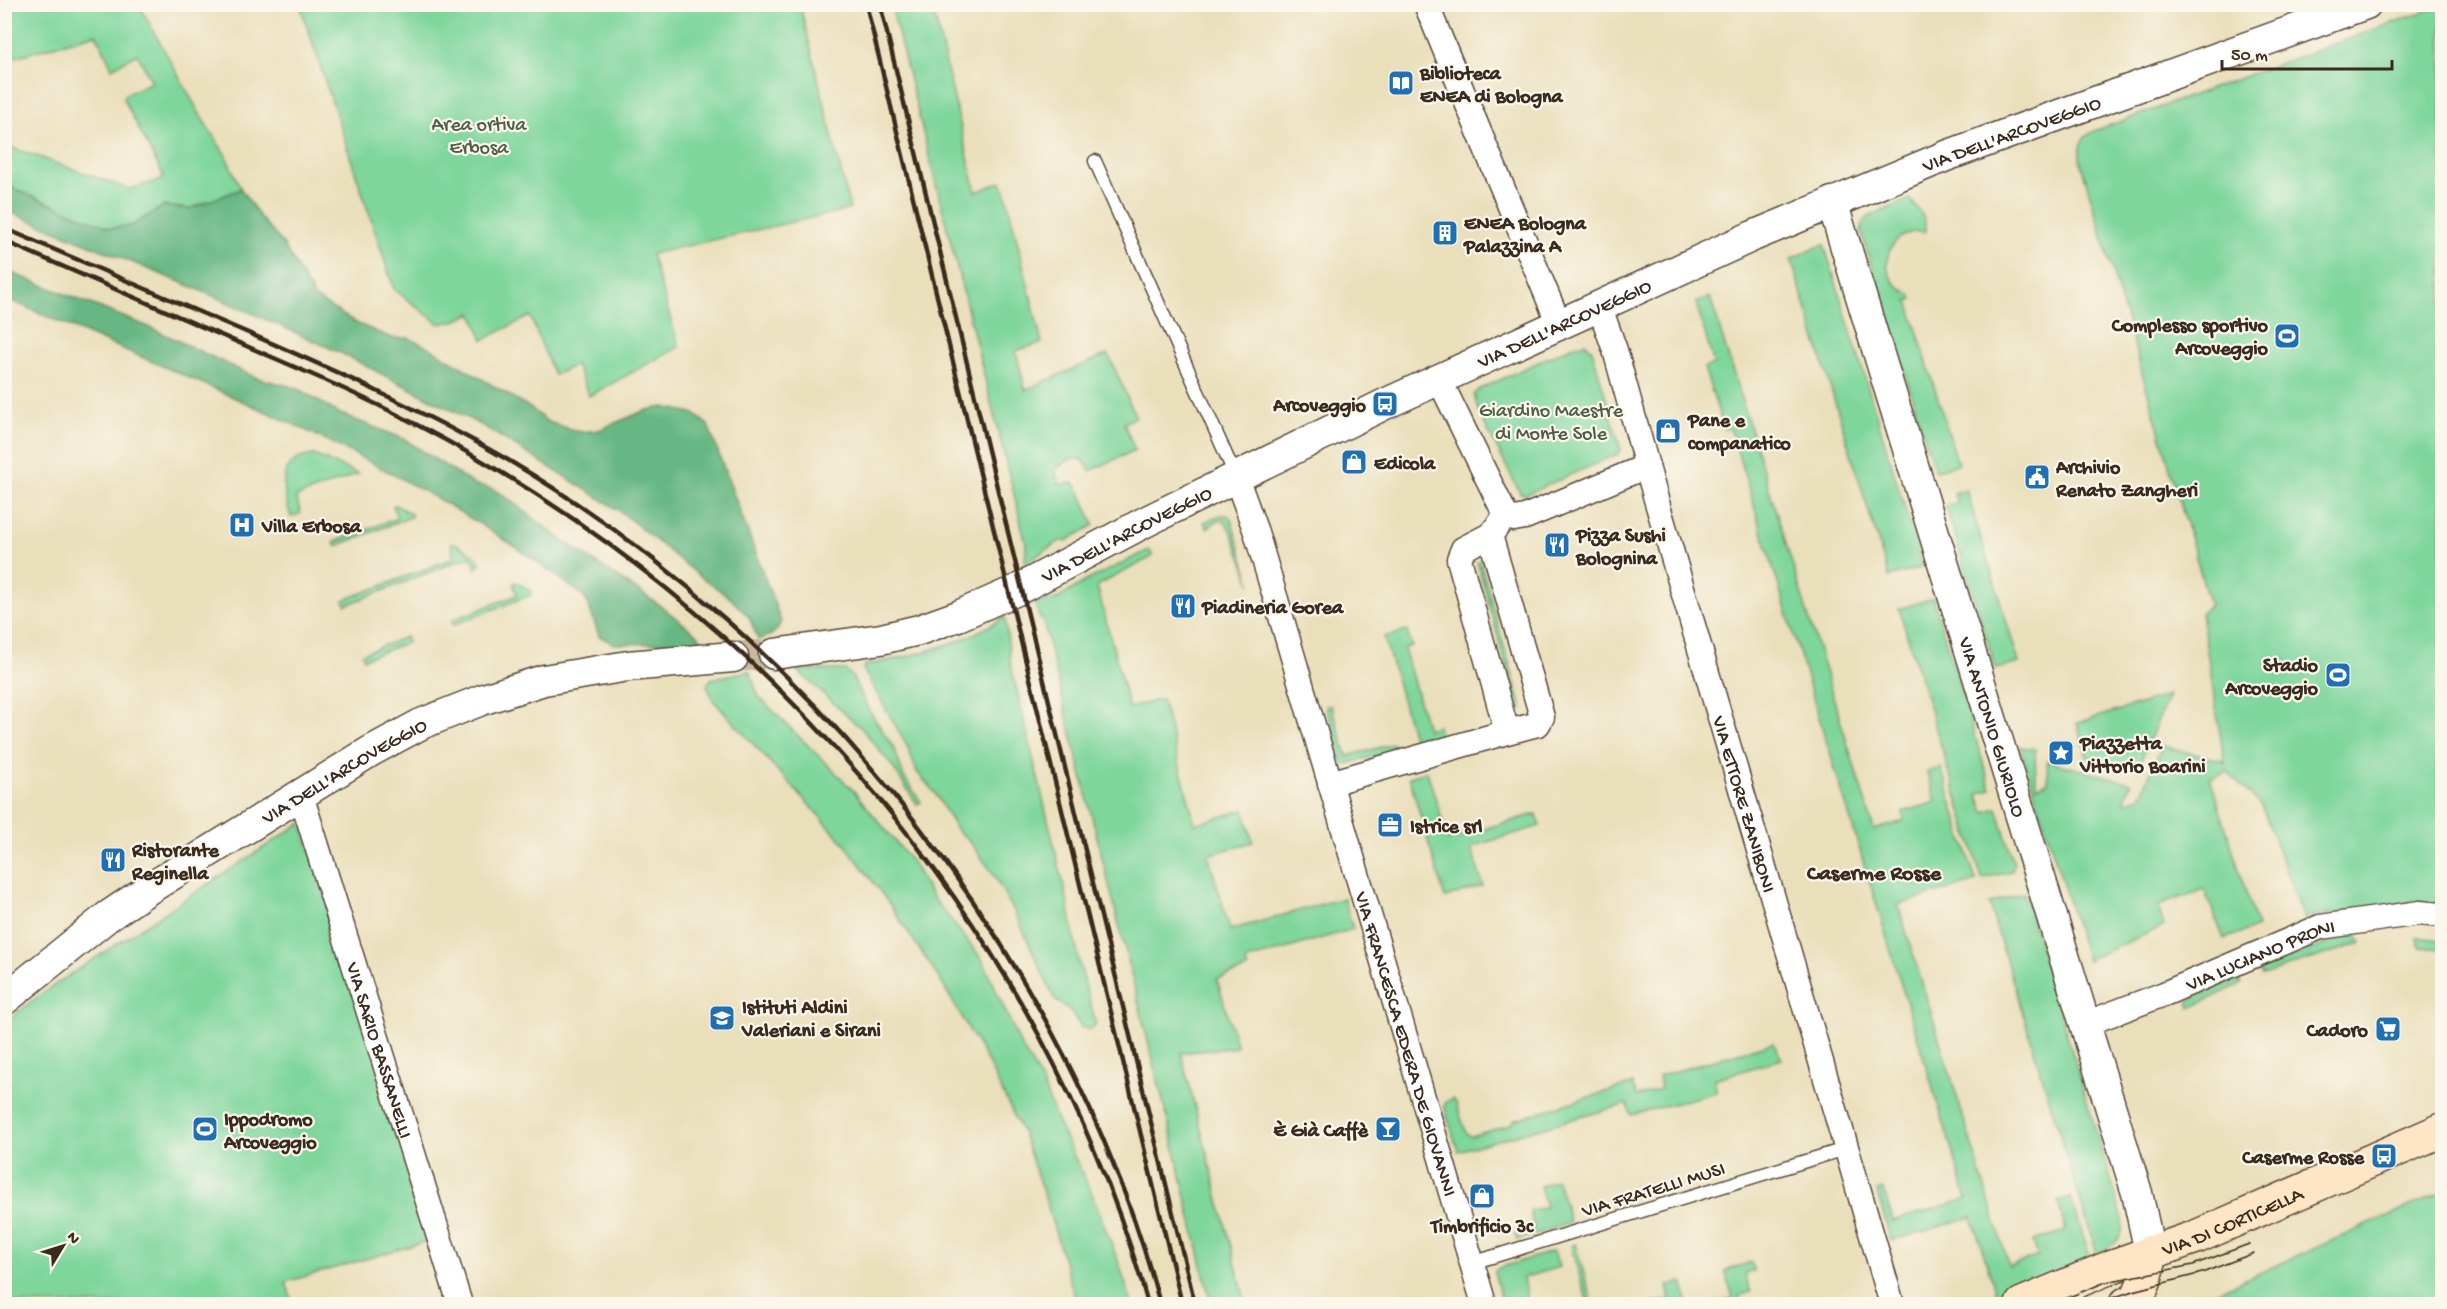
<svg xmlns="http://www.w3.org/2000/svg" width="2447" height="1309" viewBox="0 0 2447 1309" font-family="'Gochi Hand',sans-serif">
<rect width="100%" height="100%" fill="#fbf7ec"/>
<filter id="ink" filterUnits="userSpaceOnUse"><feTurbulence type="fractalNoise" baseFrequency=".0167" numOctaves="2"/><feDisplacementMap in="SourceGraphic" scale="12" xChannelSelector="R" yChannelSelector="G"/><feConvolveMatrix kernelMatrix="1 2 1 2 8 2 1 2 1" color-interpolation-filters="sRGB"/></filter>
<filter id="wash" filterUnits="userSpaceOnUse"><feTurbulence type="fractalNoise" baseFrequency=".008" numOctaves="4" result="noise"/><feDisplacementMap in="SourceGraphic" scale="24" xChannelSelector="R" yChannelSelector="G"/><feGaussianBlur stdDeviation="1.35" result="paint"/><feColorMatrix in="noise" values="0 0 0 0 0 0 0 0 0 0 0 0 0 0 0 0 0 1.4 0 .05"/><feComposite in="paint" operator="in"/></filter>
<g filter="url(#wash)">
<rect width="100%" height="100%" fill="#eadfbb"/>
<path fill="#7ed69b" stroke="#5c805c" stroke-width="1.5" d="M4 5H139L205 123 225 154 241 189 189 209 164 206 131 226 109 228 5 185V145L129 189 161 180 163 175 123 98 126 94 152 82 137 54 112 68 96 34 5 60Z
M300 5H800L850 209 651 254 679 347 589 396 576 365 554 375 530 316 483 340 472 313 455 321 439 324 394 289Z
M891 5H932L976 192 1001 182 1005 191 1042 343 1016 351 1025 390 1108 354 1136 417 1124 423 1135 450 1090 471 1083 460C1071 456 1065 462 1055 470L1059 484 1074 483 1078 488 1094 525 1066 541H1060L1025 563 1026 544 1015 498Z
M2442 5V907L2411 903 2304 918 2262 807 2226 770V773L2210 778 2257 927 2224 939 2204 889 2158 906 2164 926 2087 960 2020 747 2035 749 2036 787 2048 782 2047 761 2131 783 2124 802 2140 797 2162 746 2223 761 2225 765 2201 613 2210 605 2081 164C2078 148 2079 139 2094 131Z
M1910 199C1919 210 1927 217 1925 232 1884 227 1872 280 1911 294L1913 299 1908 301 1958 464 1935 471 1861 232 1863 223 1870 216Z
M1824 244 1922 564 1919 568 1889 577 1791 259Z
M1710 297 1874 830 1904 821 1903 812 1936 802 1927 772 1941 768 1976 881 1898 905 2009 1266 2038 1256 2033 1241 2066 1231 2058 1202 2071 1198 2090 1257 1999 1296H1997L1972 1217 1891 1241 1877 1191 1883 1189 1893 1221 1967 1199 1752 499 1730 428 1724 429 1704 368 1714 364 1696 303Z
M1585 343 1592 350 1621 450 1618 454 1525 495 1520 493 1478 411 1474 394 1478 390 1571 347Z
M314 455 358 474 296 497 301 513 291 517C282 490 275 459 314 455Z
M1966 489 2019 663 1996 669 1946 507 1957 503 1954 493Z
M395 505 411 514V517L336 546 334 542 397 518 393 506Z
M1220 515H1227L1231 519 1251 584 1231 531 1224 521 1219 520 1207 528 1204 522Z
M451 543H455L476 556 480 563 476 568 471 556 346 605 344 600 454 558Z
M1149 550 1153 555 1150 558 1097 586 1129 708 1162 699 1195 824 1244 810 1253 842 1208 855 1230 930 1344 898 1353 929 1245 961 1248 969 1217 979 1237 1047 1181 1053 1246 1304H1211L1171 1133 1043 621 1039 616 1035 603 1057 599 1086 581Z
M1480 561 1522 708 1518 710 1477 562Z
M515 582 531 591V595L453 625 452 620 517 595 513 584Z
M1933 598 1991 789 1978 794 1984 812 1997 808 2014 864 2012 871 1982 879 1899 609Z
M1005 617 1011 666 1067 899 1079 962 1096 1024 1090 1030 1081 1027 1069 1009 1055 1000 1015 913 992 872 967 838 958 832 935 793 917 772 907 746 863 669 865 665C914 657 963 644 1005 617Z
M1407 631 1412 646 1404 648 1427 729 1438 726 1441 737 1415 744 1384 637Z
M406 637 408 642 364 659 362 654Z
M797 670H845L851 675 870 712 894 748 904 777 921 802 917 804 890 763 862 729Z
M749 671 759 697 853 790 912 862 931 895 982 959 1021 1046 1040 1078 1059 1125 1090 1189 1120 1266 1132 1304H1077L1045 1198 1023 1134 985 1057 939 978 888 902 845 844 713 700 707 685 711 679Z
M2169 695 2137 769 2087 757 2077 723Z
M1331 705 1347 756 1393 744 1395 750 1343 765 1326 706Z
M1427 771 1448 839 1536 814 1540 826 1471 847 1483 886 1445 898 1409 777Z
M301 823 442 1237 286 1282 293 1304H5V1022L45 991Z
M2024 893 2122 1217C2125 1238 2115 1246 2097 1254L1989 904Z
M2356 932 2361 943 2262 975 2259 970Z
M2416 937 2442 940V949L2420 947Z
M2238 979 2241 984 2190 1008 2188 1001Z
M1773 1043 1782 1059 1714 1079 1717 1092 1631 1115 1627 1104 1458 1151 1444 1106 1446 1102 1452 1099 1456 1102 1466 1133 1471 1136 1510 1125 1514 1120 1632 1084 1637 1096 1661 1089 1659 1076Z
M1557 1180 1570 1223 1517 1240 1515 1234 1534 1228 1530 1211 1546 1207 1540 1186Z
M2442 1192V1304H2189Z
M1575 1244 1593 1304H1588L1571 1246Z
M1554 1251 1559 1267 1523 1278 1528 1304H1503L1494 1272 1495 1269Z
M1751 1262 1754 1271 1745 1274 1751 1292 1739 1296 1740 1304H1713L1733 1298 1725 1271Z
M1682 1282 1688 1304H1651L1670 1299 1667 1286Z"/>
<path fill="#66b783" stroke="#507050" stroke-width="1.5" d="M4 185 110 228 131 226 164 206 189 209 241 189 260 217 283 244 315 298 358 324 392 338H409L430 348 529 407 548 422 581 432 599 430 646 410 664 407 693 413 708 425 781 621C777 634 770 636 758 640L749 617 728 596 702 578 617 509 483 426 341 353 197 289 5 210Z
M4 270 149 327 257 378 297 388 338 413 404 439 473 484 493 489 506 497 566 543 661 606 699 636 703 643 614 644 599 636 587 601 582 595C414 463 199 384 5 298Z"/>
</g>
<g filter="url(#ink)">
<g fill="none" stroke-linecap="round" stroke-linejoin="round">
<path stroke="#c7bb9c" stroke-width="30" stroke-dasharray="30 15" stroke-linecap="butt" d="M733 657 774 654"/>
<g stroke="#554536" stroke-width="15">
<path id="service" d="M1095 161 1236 477
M1472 1263 1845 1149"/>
</g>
<g stroke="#554536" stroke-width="27">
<g id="minor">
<path d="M1426 4 1559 324"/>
<path id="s1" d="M1599 305 1615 350 1656 499 1892 1304"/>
<path d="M1439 379 1506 516 1514 519 1525 517 1647 466"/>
<path id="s2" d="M1236 477 1256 532 1484 1304"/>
<path d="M1490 535 1542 717 1538 724 1507 732"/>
<path d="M1330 783 1507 732 1459 559 1463 549 1490 535 1506 516"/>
<path id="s3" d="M301 795 460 1304"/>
<path id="s4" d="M2085 1024 2164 994 2320 927 2420 913 2442 915"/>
</g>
</g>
<g stroke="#554536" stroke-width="33">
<g id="tertiary">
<path id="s5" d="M1832 202 2137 1193 2150 1252"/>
<path id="s6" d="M774 654 881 639 919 630 958 616 1017 590 1145 522 1385 404 1753 236 1946 156 2366 4"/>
<path id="s7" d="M4 1000 107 917 144 892 371 751 421 724 484 699 544 680 628 666 733 657"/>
</g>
</g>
<g stroke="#554536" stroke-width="36">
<g id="secondary">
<path id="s8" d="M2022 1304 2113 1266 2196 1237 2442 1130"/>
<path d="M2126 1304 2136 1300C2144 1285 2149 1270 2150 1252"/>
</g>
</g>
<use href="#service" stroke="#fff" stroke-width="12"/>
<use href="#minor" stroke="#fff" stroke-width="24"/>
<use href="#tertiary" stroke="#fff" stroke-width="30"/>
<use href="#secondary" stroke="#fde5c5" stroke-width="33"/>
<path stroke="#3b2a1e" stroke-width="1.5" d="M2052 1304 2106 1282 2193 1265 2249 1244
M2094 1304 2133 1291 2202 1273 2254 1253"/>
<path stroke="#3b2a1e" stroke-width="4.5" d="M866 4 1182 1304
M880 4 1195 1304
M4 228C78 260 151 291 225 323 321 364 417 407 508 460 814 641 1068 959 1160 1304
M4 241C80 274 155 306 230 339 295 367 360 394 423 428 765 608 1043 929 1148 1304"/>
</g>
</g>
<defs>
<g id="library-square" transform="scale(1.35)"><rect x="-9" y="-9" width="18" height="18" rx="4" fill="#1f6fb2" stroke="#fbf7ec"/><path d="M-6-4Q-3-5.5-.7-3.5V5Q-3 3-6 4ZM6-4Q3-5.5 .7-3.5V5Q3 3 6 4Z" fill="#fff"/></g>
<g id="building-square" transform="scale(1.35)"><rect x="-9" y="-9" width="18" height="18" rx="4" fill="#1f6fb2" stroke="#fbf7ec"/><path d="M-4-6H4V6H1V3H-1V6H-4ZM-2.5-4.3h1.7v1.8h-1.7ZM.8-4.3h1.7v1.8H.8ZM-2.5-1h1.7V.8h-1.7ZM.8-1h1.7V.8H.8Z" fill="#fff"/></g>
<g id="stadium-square" transform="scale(1.35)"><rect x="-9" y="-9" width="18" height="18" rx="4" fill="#1f6fb2" stroke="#fbf7ec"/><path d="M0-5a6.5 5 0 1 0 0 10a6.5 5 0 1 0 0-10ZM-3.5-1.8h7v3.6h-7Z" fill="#fff"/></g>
<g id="bus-square" transform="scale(1.35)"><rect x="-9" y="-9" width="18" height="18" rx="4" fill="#1f6fb2" stroke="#fbf7ec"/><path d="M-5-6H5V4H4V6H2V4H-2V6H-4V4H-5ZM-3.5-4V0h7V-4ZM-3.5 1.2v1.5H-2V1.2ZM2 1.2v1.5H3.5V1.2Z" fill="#fff"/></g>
<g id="shop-square" transform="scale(1.35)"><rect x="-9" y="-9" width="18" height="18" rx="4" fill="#1f6fb2" stroke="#fbf7ec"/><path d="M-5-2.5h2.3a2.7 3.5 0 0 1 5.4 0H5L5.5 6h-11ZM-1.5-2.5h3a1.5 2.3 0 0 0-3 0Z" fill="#fff"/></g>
<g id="civic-square" transform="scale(1.35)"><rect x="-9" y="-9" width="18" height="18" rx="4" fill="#1f6fb2" stroke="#fbf7ec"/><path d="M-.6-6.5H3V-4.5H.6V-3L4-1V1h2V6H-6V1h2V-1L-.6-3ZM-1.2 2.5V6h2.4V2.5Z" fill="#fff"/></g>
<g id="hospital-square" transform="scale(1.35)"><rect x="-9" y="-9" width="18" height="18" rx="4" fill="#1f6fb2" stroke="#fbf7ec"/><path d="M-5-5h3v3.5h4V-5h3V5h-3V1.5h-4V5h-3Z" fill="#fff"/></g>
<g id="restaurant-square" transform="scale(1.35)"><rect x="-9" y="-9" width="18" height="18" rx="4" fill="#1f6fb2" stroke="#fbf7ec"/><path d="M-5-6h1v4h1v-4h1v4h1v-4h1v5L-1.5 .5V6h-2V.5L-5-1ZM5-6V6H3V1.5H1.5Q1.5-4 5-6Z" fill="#fff"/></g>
<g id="sight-square" transform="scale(1.35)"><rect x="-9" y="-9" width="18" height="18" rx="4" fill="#1f6fb2" stroke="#fbf7ec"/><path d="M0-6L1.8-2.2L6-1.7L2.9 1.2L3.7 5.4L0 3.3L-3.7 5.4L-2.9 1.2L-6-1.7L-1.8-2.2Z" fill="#fff"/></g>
<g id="office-square" transform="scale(1.35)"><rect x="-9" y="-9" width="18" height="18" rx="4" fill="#1f6fb2" stroke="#fbf7ec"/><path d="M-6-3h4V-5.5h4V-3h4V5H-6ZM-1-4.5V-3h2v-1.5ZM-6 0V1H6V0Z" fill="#fff"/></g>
<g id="school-square" transform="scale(1.35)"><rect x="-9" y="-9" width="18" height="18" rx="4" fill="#1f6fb2" stroke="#fbf7ec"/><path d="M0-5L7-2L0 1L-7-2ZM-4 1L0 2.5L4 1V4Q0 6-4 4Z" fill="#fff"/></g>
<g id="supermarket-square" transform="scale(1.35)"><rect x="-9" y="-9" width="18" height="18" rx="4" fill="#1f6fb2" stroke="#fbf7ec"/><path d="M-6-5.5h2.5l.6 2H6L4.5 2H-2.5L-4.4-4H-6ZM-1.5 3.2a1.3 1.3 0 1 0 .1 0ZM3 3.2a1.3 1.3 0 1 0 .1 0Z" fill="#fff"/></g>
<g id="bar-square" transform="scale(1.35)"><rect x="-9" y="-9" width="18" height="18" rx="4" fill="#1f6fb2" stroke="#fbf7ec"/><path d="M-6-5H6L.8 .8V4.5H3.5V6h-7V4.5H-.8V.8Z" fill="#fff"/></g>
</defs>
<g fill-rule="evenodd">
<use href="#library-square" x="1401" y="83"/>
<use href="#building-square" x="1445" y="233"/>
<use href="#stadium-square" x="2287" y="336"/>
<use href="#bus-square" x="1385" y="404"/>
<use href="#shop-square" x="1668" y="431"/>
<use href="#shop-square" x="1354" y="462"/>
<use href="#civic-square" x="2037" y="477"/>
<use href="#hospital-square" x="242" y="525"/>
<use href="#restaurant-square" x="1557" y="545"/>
<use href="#restaurant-square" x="1183" y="606"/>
<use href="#stadium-square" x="2338" y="675"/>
<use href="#sight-square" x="2061" y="753"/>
<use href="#office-square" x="1390" y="825"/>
<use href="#restaurant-square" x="113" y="860"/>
<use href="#school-square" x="722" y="1018"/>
<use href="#supermarket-square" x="2388" y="1029"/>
<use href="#stadium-square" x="205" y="1129"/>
<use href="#bar-square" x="1388" y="1129"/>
<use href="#bus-square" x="2384" y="1156"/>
<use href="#shop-square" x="1482" y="1196"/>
</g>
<g text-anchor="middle" stroke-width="4.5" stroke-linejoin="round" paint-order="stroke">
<g font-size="20" font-weight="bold" fill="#3b2a1e" stroke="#fbf7ec" text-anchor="start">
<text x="1420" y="79">Biblioteca<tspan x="1420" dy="23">ENEA di Bologna</tspan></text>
<text x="1464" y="229">ENEA Bologna<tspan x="1464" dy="23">Palazzina A</tspan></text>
<text x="2268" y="331" text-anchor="end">Complesso sportivo<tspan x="2268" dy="23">Arcoveggio</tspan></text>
<text x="1366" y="411" text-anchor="end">Arcoveggio</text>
<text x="1688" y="426">Pane e<tspan x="1688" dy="23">companatico</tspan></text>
<text x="1374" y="469">Edicola</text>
<text x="2056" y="473">Archivio<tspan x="2056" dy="23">Renato Zangheri</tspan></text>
<text x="262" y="532">Villa Erbosa</text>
<text x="1576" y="541">Pizza Sushi<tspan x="1576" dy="23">Bolognina</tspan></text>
<text x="1202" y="613">Piadineria Gorea</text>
<text x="2318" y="671" text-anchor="end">Stadio<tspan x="2318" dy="23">Arcoveggio</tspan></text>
<text x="2080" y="749">Piazzetta<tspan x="2080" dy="23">Vittorio Boarini</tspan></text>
<text x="1410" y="832">Istrice srl</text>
<text x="132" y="856">Ristorante<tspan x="132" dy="23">Reginella</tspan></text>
<text x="742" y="1013">Istituti Aldini<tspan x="742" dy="23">Valeriani e Sirani</tspan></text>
<text x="2368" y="1036" text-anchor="end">Cadoro</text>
<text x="224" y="1125">Ippodromo<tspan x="224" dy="23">Arcoveggio</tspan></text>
<text x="1368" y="1136" text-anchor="end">È Già Caffè</text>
<text x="2364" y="1163" text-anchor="end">Caserme Rosse</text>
<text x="1482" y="1232" text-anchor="middle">Timbrificio 3c</text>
</g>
<g font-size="20" fill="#4f5e44" stroke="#fbf7ec">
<text x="479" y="130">Area ortiva<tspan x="479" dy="23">Erbosa</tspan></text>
<text x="1551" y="416">Giardino Maestre<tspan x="1551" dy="23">di Monte Sole</tspan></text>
</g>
<g font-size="20" fill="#3b2a1e" stroke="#fbf7ec">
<text dy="7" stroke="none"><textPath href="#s6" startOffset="1348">VIA DELL'ARCOVEGGIO</textPath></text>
<text dy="7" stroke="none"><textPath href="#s6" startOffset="862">VIA DELL'ARCOVEGGIO</textPath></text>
<text dy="7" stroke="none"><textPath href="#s6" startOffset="376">VIA DELL'ARCOVEGGIO</textPath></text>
<text dy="7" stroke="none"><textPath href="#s5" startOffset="549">VIA ANTONIO GIURIOLO</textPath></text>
<text dy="7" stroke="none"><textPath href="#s7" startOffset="411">VIA DELL'ARCOVEGGIO</textPath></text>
<text dy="7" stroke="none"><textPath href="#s1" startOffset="520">VIA ETTORE ZANIBONI</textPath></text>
<text dy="7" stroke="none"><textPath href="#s4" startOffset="189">VIA LUCIANO PRONI</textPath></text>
<text dy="7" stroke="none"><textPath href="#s2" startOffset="592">VIA FRANCESCA EDERA DE GIOVANNI</textPath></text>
<text dy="7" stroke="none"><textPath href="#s3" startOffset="267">VIA SARIO BASSANELLI</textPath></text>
<text transform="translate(1653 1188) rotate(-17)" y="7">VIA FRATELLI MUSI</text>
<text dy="7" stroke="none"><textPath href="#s8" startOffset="226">VIA DI CORTICELLA</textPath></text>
</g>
<g font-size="22" font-weight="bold" fill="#3b2a1e" stroke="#fbf7ec">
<text x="1874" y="879">Caserme Rosse</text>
</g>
</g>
<rect width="2447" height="1309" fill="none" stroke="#fbf7ec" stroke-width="24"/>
<g transform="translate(63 1246) rotate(52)" stroke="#fbf7ec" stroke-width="4.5" paint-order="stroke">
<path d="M0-4.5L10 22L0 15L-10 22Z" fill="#3b2a1e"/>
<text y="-9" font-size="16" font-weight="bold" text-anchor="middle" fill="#3b2a1e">N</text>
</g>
<path d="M2222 60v9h170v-9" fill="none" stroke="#3b2a1e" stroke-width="3"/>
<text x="2231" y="60" font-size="18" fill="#3b2a1e" stroke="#fbf7ec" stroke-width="4.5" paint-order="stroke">50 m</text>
</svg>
